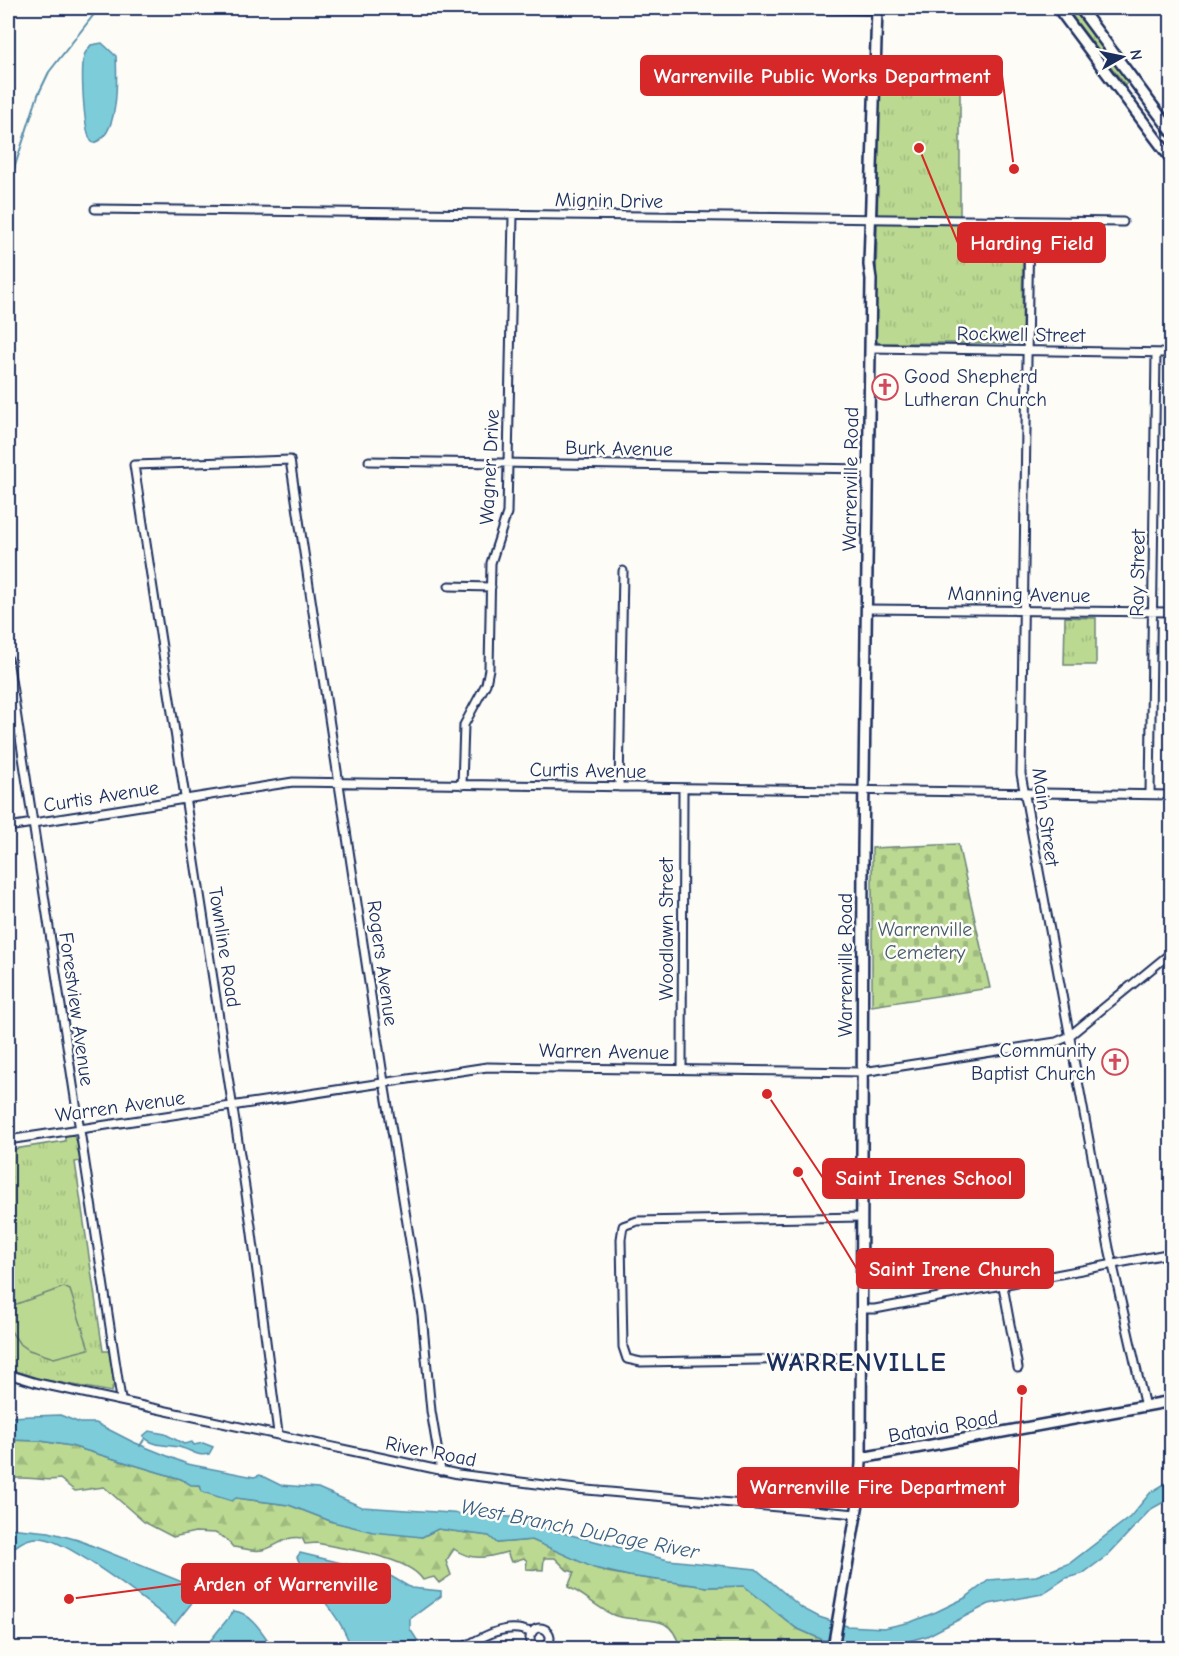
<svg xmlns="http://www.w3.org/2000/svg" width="1179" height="1656" viewBox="0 0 1179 1656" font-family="'Comic Neue',sans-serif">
<defs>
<pattern id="grass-tufts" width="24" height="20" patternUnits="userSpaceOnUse" patternTransform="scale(1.5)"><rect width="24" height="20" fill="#bbd991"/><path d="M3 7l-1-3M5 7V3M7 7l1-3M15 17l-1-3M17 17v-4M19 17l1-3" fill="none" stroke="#a0bb7f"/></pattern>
<pattern id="forest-firs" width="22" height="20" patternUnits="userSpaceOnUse" patternTransform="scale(1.5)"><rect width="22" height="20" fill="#bbd991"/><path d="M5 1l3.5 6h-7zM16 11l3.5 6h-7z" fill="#a0bb7f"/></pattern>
<pattern id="cemetery-stones" width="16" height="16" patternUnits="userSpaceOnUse" patternTransform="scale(1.5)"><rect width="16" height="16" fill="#bbd991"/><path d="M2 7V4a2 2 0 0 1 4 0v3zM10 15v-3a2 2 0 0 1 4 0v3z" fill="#a0bb7f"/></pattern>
</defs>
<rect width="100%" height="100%" fill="#fdfcf7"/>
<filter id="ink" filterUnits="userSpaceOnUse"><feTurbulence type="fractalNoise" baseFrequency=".0167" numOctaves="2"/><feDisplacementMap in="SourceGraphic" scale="12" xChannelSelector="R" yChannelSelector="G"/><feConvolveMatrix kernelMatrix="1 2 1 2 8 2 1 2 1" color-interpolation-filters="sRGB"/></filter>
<g filter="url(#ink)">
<path fill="url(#grass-tufts)" stroke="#6b8478" stroke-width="1.5" d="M1066 8H1075L1129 81 1125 85Z
M880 69 960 71V224L1015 225 1020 226 1023 233 1022 339 1019 343H878L875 337Z
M1065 617 1096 618V665H1064Z
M65 1135H73L77 1141 80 1161 75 1162 103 1351H109L114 1382 112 1392 29 1377 8 1369V1150L65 1141Z"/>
<path fill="url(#forest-firs)" stroke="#6b8478" stroke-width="1.5" d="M8 1440 41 1441 71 1446 181 1479 221 1496 289 1505 333 1522 422 1537 438 1529 490 1536 497 1543 532 1540 607 1572 629 1576 708 1587 744 1586 796 1628 823 1640 821 1648H680C671 1610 644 1624 616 1616 600 1611 585 1594 568 1587L574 1572 567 1570 555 1558H544L543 1570 526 1569 527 1561 524 1558 511 1562 507 1552C489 1557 472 1562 454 1549L446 1561 451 1575 439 1583 434 1577 423 1580C408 1556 343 1549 317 1543L305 1544 302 1538C284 1535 278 1547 262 1550 254 1552 242 1548 233 1547L225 1538 215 1533 195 1532 173 1537 144 1522 104 1487 75 1491 60 1479C42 1482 27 1475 8 1479Z"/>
<path fill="url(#cemetery-stones)" stroke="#6b8478" stroke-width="1.5" d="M958 844 990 988 872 1006V848Z"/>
<path fill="#bbd991" stroke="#6b8478" stroke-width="1.5" d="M64 1287 70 1290 89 1349 54 1358 29 1350 19 1343 8 1327V1307Z"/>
<path fill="#7dccda" stroke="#568da8" stroke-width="1.5" d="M102 43 116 56C117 77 120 137 93 143 83 136 81 71 84 56 85 52 89 48 91 45Z
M60 1415 80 1423H96L133 1442 187 1464 254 1477 260 1475 280 1485 318 1488 362 1507 526 1518 536 1526 668 1560 756 1569 802 1608 819 1617 847 1626 884 1628 911 1622 936 1612 965 1598 989 1580 1036 1576 1070 1563 1130 1517 1151 1492 1171 1480V1498L1151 1509 1108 1555 1082 1574 1066 1578 1042 1594 989 1604 927 1636 894 1645 823 1640 796 1628 744 1586 708 1587 629 1576 594 1568 532 1540 497 1543 489 1536 438 1529 422 1537 373 1532 333 1522 289 1505 236 1498 232 1501 202 1492 200 1485H191L181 1479 71 1446 41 1441 8 1440V1417Z
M149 1431 165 1434 184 1444 192 1442 194 1445 203 1443 213 1447 209 1454C198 1457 193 1451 182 1448 170 1444 154 1448 143 1436Z
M8 1528 49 1532 78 1540 202 1590 175 1624C151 1605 67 1539 40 1538 26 1537 17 1545 8 1553Z
M300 1553 387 1574 411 1588 441 1591V1596L410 1619V1629L421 1646 351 1648C341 1613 310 1591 297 1557Z
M234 1611C251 1612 264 1635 273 1648L205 1647Z"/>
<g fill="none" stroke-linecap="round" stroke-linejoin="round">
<path stroke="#568da8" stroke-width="2" d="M8 205 11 178 38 95 49 72 99 8
M140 1446 145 1438"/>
<g stroke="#1b2f5e" stroke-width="11">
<path id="minor" d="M783 8 877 10
M95 209 1123 222
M1029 221 1021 774 1109 1248 1145 1407
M870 348 1172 353
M369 461 868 469
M449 586 491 587
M866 609 1172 612
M8 659 121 1399
M462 785 464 725 486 684 489 669 491 563 507 513 513 215
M619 787 623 571
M1150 794 1156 353
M8 827 293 782 1172 795
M682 1069 683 788
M8 1140 487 1067 863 1072 1056 1042 1068 1037 1172 952
M862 1196 1007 1171
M1003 1286 1018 1368
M861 1309H875L1172 1253
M860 1358 641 1362 627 1359 623 1347 621 1239 623 1226 637 1221 862 1217
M8 1374 37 1383 458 1474 576 1489 856 1514
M278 1433 251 1226 134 465 290 460 384 1082 422 1315 431 1411 441 1471
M530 1638a10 10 0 1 1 20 0a10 10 0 1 1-20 0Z
M462 1648C483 1637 507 1621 532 1633"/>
</g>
<g stroke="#1b2f5e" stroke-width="14">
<path id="major" d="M1058 8 1172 160
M1080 8 1172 132
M861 1458 1172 1401
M833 1648 858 1503 861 1463 863 851 871 279 869 265 877 8"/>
</g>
<use href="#minor" stroke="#fdfcf7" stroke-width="7"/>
<use href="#major" stroke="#fdfcf7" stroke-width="9"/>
</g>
</g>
<defs>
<g id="church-ring" transform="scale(1.35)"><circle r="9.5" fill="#fdfcf7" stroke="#d1495b" stroke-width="1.5"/><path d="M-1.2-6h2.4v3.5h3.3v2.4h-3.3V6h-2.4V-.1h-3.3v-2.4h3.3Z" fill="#d1495b"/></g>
</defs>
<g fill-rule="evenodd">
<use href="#church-ring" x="885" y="387"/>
<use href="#church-ring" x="1115" y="1062"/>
</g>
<g text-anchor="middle" stroke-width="5" stroke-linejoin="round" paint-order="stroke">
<g font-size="20" fill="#1b2f5e" stroke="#fdfcf7">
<text transform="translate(609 200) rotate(1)" y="7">Mignin Drive</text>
<text transform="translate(1021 334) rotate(1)" y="7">Rockwell Street</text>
<text transform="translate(619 448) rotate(1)" y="7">Burk Avenue</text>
<text transform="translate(489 467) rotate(-87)" y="7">Wagner Drive</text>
<text transform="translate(850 479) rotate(-89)" y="7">Warrenville Road</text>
<text transform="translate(1137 573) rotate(-89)" y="7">Ray Street</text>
<text transform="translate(1019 594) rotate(1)" y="7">Manning Avenue</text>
<text transform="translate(588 770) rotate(1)" y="7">Curtis Avenue</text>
<text transform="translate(101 796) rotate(-9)" y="7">Curtis Avenue</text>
<text transform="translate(1046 817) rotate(82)" y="7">Main Street</text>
<text transform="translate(666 929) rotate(-90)" y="7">Woodlawn Street</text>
<text transform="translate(225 947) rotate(81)" y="7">Townline Road</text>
<text transform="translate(383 963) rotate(82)" y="7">Rogers Avenue</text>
<text transform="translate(845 965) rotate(-90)" y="7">Warrenville Road</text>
<text transform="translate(77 1009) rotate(82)" y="7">Forestview Avenue</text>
<text transform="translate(604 1051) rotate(1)" y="7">Warren Avenue</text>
<text transform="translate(120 1106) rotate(-8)" y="7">Warren Avenue</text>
<text transform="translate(943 1426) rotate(-10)" y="7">Batavia Road</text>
<text transform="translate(431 1451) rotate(11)" y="7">River Road</text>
</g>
<g font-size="20" fill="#1b2f5e" stroke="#fdfcf7" text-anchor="start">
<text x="904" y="383">Good Shepherd<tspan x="904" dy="23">Lutheran Church</tspan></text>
<text x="1096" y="1057" text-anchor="end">Community<tspan x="1096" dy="23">Baptist Church</tspan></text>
</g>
<g font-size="20" fill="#435a6b" stroke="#fdfcf7">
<text x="925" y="936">Warrenville<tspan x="925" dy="23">Cemetery</tspan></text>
</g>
<g font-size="21" font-style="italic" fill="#385e83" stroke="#fdfcf7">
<text transform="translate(580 1529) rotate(11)" y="7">West Branch DuPage River</text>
</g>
<g font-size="26" font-weight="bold" letter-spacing="1.5" fill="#1b2f5e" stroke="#fdfcf7">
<text x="857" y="1371">WARRENVILLE</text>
</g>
</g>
<path fill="none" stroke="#d62828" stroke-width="2" d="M1014 169L1002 75M919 148L958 243M767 1094L823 1178M798 1172L857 1269M1022 1390L1018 1487M69 1599L182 1584"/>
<g fill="#d62828" stroke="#fdfcf7" stroke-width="2">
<circle cx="1014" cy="169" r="6"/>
<circle cx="919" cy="148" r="6"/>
<circle cx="767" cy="1094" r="6"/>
<circle cx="798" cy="1172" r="6"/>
<circle cx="1022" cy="1390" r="6"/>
<circle cx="69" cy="1599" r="6"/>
</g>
<g fill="#d62828" stroke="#d62828" stroke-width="2">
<rect x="641" y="56" width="361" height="39" rx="6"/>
<rect x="958" y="223" width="147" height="39" rx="6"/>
<rect x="823" y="1159" width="201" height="39" rx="6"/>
<rect x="857" y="1249" width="196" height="39" rx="6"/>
<rect x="738" y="1468" width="280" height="39" rx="6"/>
<rect x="182" y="1564" width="208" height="39" rx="6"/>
</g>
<g font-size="21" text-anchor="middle" font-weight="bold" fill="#fff">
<text x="822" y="83">Warrenville Public Works Department</text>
<text x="1032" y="250">Harding Field</text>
<text x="924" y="1185">Saint Irenes School</text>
<text x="955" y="1276">Saint Irene Church</text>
<text x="878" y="1494">Warrenville Fire Department</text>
<text x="286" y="1591">Arden of Warrenville</text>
</g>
<rect width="1179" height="1656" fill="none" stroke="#fdfcf7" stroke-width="30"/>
<rect x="15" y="15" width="1149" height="1626" fill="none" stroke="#1b2f5e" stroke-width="2" filter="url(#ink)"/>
<g transform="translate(1122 57) rotate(81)" stroke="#fdfcf7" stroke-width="4.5" paint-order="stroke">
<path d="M0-4.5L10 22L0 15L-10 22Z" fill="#1b2f5e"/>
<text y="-9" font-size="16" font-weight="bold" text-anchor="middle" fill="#1b2f5e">N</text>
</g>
</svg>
